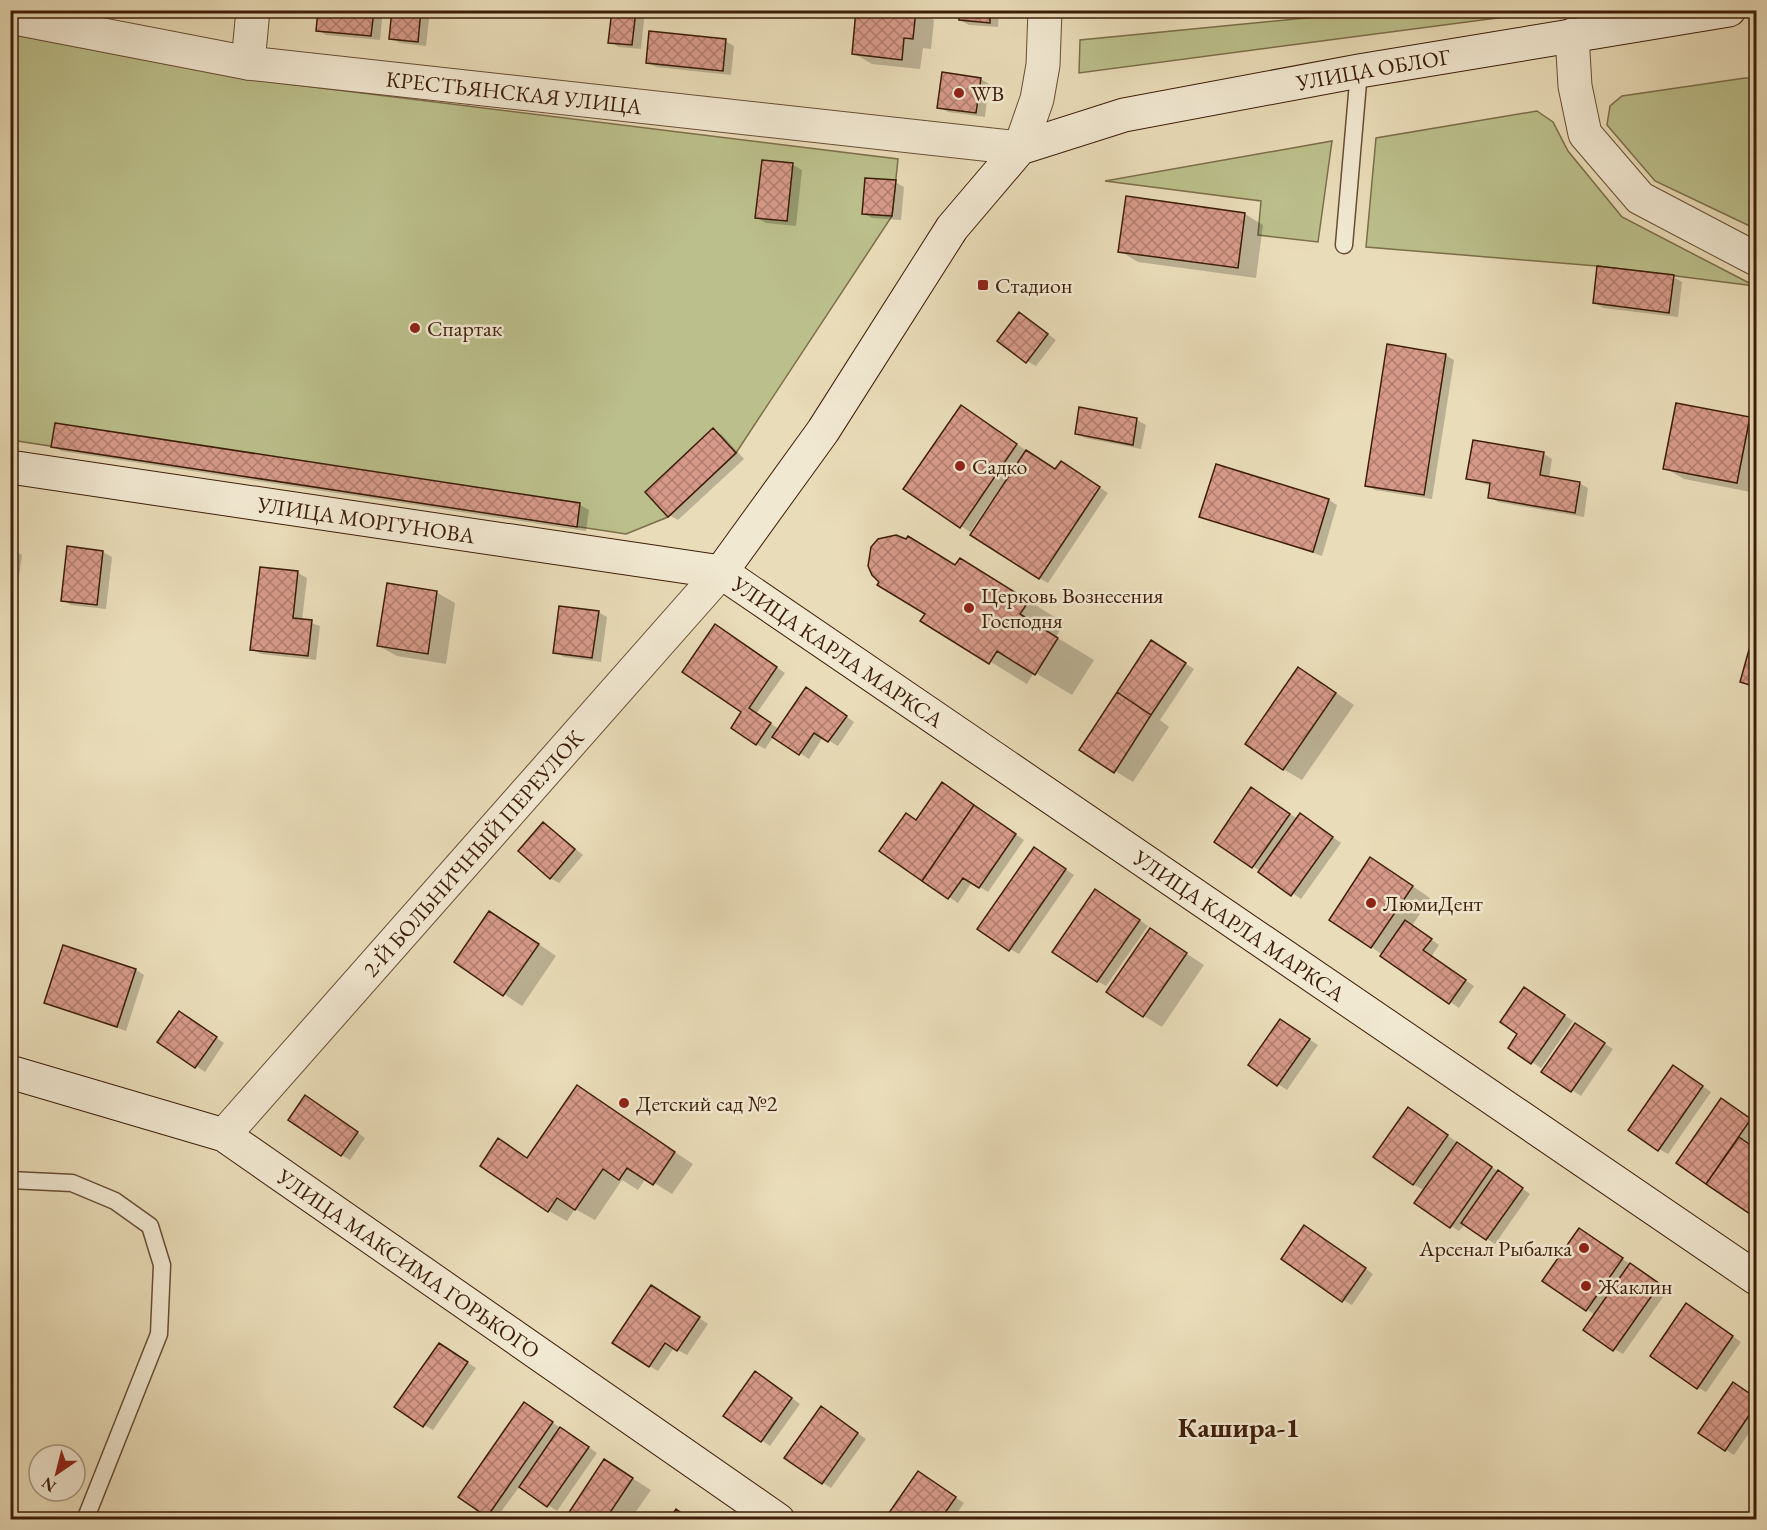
<svg xmlns="http://www.w3.org/2000/svg" width="1767" height="1530" viewBox="0 0 1767 1530" font-family="'EB Garamond',serif">
<defs>
<pattern id="building-cross-hatch" width="8" height="8" patternUnits="userSpaceOnUse" patternTransform="scale(1.5)"><rect width="8" height="8" fill="#d79a89"/><path d="M0 0l8 8M0 8l8-8" fill="none" stroke="#b07d6e"/></pattern>
</defs>
<rect width="100%" height="100%" fill="#e9dcb8"/>
<filter id="stains"><feTurbulence type="fractalNoise" baseFrequency=".00333" numOctaves="4"/><feColorMatrix values="0 0 0 0 .2 0 0 0 0 .09 0 0 0 0 .02 0 0 0 .5 -.17"/></filter>
<radialGradient id="worn" r=".72"><stop offset=".6" stop-color="#630" stop-opacity="0"/><stop offset="1" stop-color="#630" stop-opacity=".3"/></radialGradient>
<path fill="#bbbf8b" stroke="#7c6e4a" stroke-width="1.5" d="M1377 11H1550L1079 73 1080 40Z
M10 34 247 79 898 159 892 216 736 453 668 517 626 534 11 440Z
M1745 78H1756V229L1655 181 1607 125 1610 106 1622 96Z
M1537 111 1553 122 1568 151 1622 217 1755 286 1597 266 1366 247 1376 138Z
M1332 141 1318 242 1258 235 1261 201 1105 181Z"/>
<path fill="#0003" d="M320 10H383L380 40 326 35 318 30Z
M394 10H430L426 46 400 43 391 38Z
M613 10H645L641 49 619 47 610 42Z
M858 10H919L934 20 931 49 923 48 920 69 872 64 853 53Z
M961 10H999L998 27 969 25 960 20Z
M725 41 734 46 731 75 656 67 647 62Z
M981 79 989 84 985 117 948 112 939 107Z
M793 165 802 170 796 226 766 223 757 218Z
M895 182 904 187 901 220 872 218 863 213Z
M1127 198 1245 214 1263 225 1256 278 1138 262 1120 251Z
M1673 277 1682 282 1678 317 1603 308 1594 302Z
M1028 319 1056 340 1036 366 1027 361Z
M1445 355 1454 360 1432 499 1375 490 1367 485Z
M1081 409 1137 420 1146 425 1141 449 1085 438 1076 433Z
M970 412 1056 471 1070 468 1108 493 1048 583 1039 578 1004 482 970 532 905 489Z
M1750 419 1756 423V493L1684 479 1665 468Z
M56 424 580 505 589 510 586 531 61 451 53 446Z
M713 430 722 435 744 459 678 520 669 515Z
M1544 454 1552 459 1549 478 1579 483 1588 488 1584 517 1498 502 1489 497 1491 486 1468 479Z
M1329 500 1337 505 1322 556 1201 516Z
M69 548 103 552 112 557 106 609 71 605 62 600Z
M872 548 956 566 997 581 1064 623 1056 637 1094 660 1072 695 1034 672 1027 684 922 620 927 613 874 574 869 556Z
M10 549 22 555 17 590 10 589Z
M298 573 307 578 302 620 320 626 316 660 261 654 252 649Z
M436 592 455 603 446 664 397 656 379 646Z
M598 612 607 617 601 662 564 657 555 652Z
M1756 630V688L1742 681Z
M724 631 785 673 756 714 779 729 815 694 854 722 838 746 823 737 809 759 774 736 765 749 756 744 743 712Z
M1160 647 1194 669 1160 720 1169 727 1133 782 1115 771Z
M1317 680 1354 705 1302 780 1283 769Z
M951 789 1024 840 988 892 972 882 958 903 881 851Z
M1251 789 1298 819 1309 820 1341 843 1301 899 1216 841Z
M544 824 583 855 559 883 550 878Z
M1043 854 1074 875 1019 954 1010 949Z
M1389 870 1430 898 1412 926 1439 945 1431 957 1474 986 1459 1008 1331 919Z
M1104 896 1148 926 1106 986 1097 981Z
M508 923 556 956 522 1006 456 962Z
M1150 930 1204 965 1162 1027 1144 1016Z
M136 970 144 975 126 1031 46 1002Z
M1533 994 1573 1021 1541 1068 1510 1048 1519 1034Z
M188 1018 224 1043 205 1072 159 1042Z
M1289 1026 1318 1045 1287 1090 1250 1065Z
M1584 1030 1613 1049 1581 1096 1543 1071Z
M1682 1072 1711 1092 1668 1154 1659 1149Z
M577 1087 693 1164 672 1194 646 1178 638 1190 622 1180 595 1220 575 1209 567 1221 549 1211 498 1140 529 1159Z
M314 1102 365 1138 350 1160 341 1155Z
M1730 1105 1756 1123V1129L1747 1143 1756 1149V1216L1679 1162Z
M1426 1120 1530 1194 1495 1244 1465 1224 1459 1231 1451 1226 1425 1191 1413 1184Z
M1580 1230 1668 1290 1623 1354 1614 1349 1595 1315 1544 1280Z
M1314 1232 1373 1274 1352 1305 1343 1300Z
M661 1292 708 1324 687 1355 674 1348 658 1371 649 1366Z
M1695 1310 1741 1342 1706 1392 1697 1387Z
M448 1350 476 1368 433 1430 424 1425Z
M764 1378 800 1404 770 1446 725 1415Z
M1742 1389 1756 1399V1423L1734 1455 1700 1433Z
M533 1409 597 1453 557 1511 520 1486 495 1520 488 1515Z
M830 1413 866 1439 831 1488 823 1483Z
M605 1461 651 1490 630 1520H567L565 1518Z
M927 1478 964 1503 952 1520H886Z"/>
<path fill="url(#building-cross-hatch)" stroke="#3d1d08" stroke-width="1.5" d="M318 10H374L371 36 316 31Z
M392 10H421L418 42 389 39Z
M612 10H636L632 45 608 43Z
M856 10H916L913 39 904 38 902 60 852 54Z
M959 10H990V23L959 20Z
M649 31 726 39 723 71 646 63Z
M942 72 981 78 976 113 937 108Z
M762 160 793 163 787 221 755 218Z
M865 178 896 180 892 216 862 214Z
M1126 196 1245 213 1238 268 1118 252Z
M1597 266 1674 275 1669 313 1593 303Z
M1019 312 1048 334 1026 363 997 341Z
M1387 344 1446 354 1424 495 1365 486Z
M1676 403 1750 417 1737 483 1663 469Z
M961 405 1017 444 960 528 903 489Z
M1079 407 1137 418 1133 445 1075 434Z
M55 423 580 503 577 527 51 447Z
M713 428 736 453 668 517 645 492Z
M1473 440 1544 452 1540 475 1580 482 1575 513 1488 498 1490 483 1466 479Z
M1026 450 1055 469 1061 461 1100 487 1039 579 970 535Z
M1216 464 1329 499 1313 552 1199 517Z
M896 535 906 539 908 536 955 565 960 558 1029 601 1020 614 1058 638 1035 675 997 651 989 664 920 621 925 614 877 585 879 582 872 575 868 566 871 547 878 539Z
M67 546 103 551 97 605 61 601Z
M260 567 298 571 293 618 312 620 308 656 250 650Z
M387 583 437 591 428 654 377 646Z
M559 606 599 611 592 658 553 653Z
M715 624 777 667 749 708 771 723 756 745 731 728 741 712 682 672Z
M1755 628H1756V687L1740 682Z
M1151 640 1186 663 1151 715 1117 692Z
M1298 667 1336 693 1283 770 1245 744Z
M806 687 847 716 828 742 814 733 799 755 772 737Z
M1117 692 1151 715 1114 773 1079 750Z
M942 782 974 805 922 881 879 851 906 813 916 820Z
M1251 787 1290 814 1252 868 1214 842Z
M974 805 1016 834 979 888 963 878 948 899 922 881Z
M1300 813 1333 837 1291 896 1258 872Z
M543 822 575 849 550 879 518 851Z
M1034 847 1066 869 1009 951 977 929Z
M1370 857 1413 886 1371 948 1329 920Z
M1095 889 1140 920 1097 982 1052 952Z
M489 911 539 944 503 996 454 962Z
M1405 920 1432 939 1423 950 1466 980 1449 1004 1380 956Z
M1150 928 1187 953 1143 1017 1106 992Z
M63 945 136 969 117 1027 44 1003Z
M1524 987 1565 1015 1531 1064 1508 1048 1517 1034 1500 1022Z
M179 1011 217 1037 195 1068 157 1042Z
M1280 1019 1310 1039 1277 1086 1248 1065Z
M1575 1023 1605 1043 1571 1092 1541 1072Z
M1673 1065 1703 1086 1658 1151 1628 1130Z
M577 1085 675 1152 653 1185 627 1168 619 1180 603 1169 575 1210 557 1198 548 1212 480 1166 498 1138 527 1158Z
M305 1095 358 1132 341 1156 288 1120Z
M1721 1098 1751 1119 1706 1184 1676 1163Z
M1408 1107 1448 1135 1413 1185 1373 1157Z
M1739 1137 1756 1149V1218L1706 1184Z
M1457 1142 1492 1167 1450 1228 1414 1203Z
M1498 1170 1523 1188 1486 1240 1461 1223Z
M1304 1225 1366 1268 1342 1302 1281 1259Z
M1579 1228 1623 1258 1586 1311 1542 1281Z
M1630 1263 1660 1284 1613 1351 1583 1330Z
M651 1285 700 1317 677 1351 665 1343 649 1367 612 1343Z
M1686 1303 1733 1336 1697 1389 1650 1356Z
M439 1343 468 1362 423 1427 394 1407Z
M755 1371 792 1398 761 1442 723 1416Z
M1733 1382 1756 1398V1405L1725 1451 1698 1433Z
M524 1402 553 1422 487 1517 458 1497Z
M821 1406 858 1433 822 1484 784 1458Z
M560 1427 589 1447 547 1507 519 1487Z
M604 1459 633 1478 609 1514 616 1520H564Z
M918 1471 956 1497 940 1520H884Z
M676 1509 691 1520H669Z"/>
<g fill="none" stroke-linecap="round" stroke-linejoin="round">
<g stroke="#684d34" stroke-width="19">
<path id="lane" d="M1344 245 1359 71
M10 1180 72 1183 115 1201 150 1226 162 1265 159 1334 85 1520"/>
</g>
<g stroke="#684d34" stroke-width="35">
<g id="street">
<path id="s1" d="M10 17 248 63 1020 148 1037 99 1043 65 1045 10"/>
<path d="M1572 35 1575 86 1585 134 1640 198 1756 259"/>
<path d="M248 63 253 10"/>
<path id="s2" d="M224 1135 721 572"/>
</g>
</g>
<g stroke="#3d1d08" stroke-width="35">
<g id="secondary">
<path id="s3" d="M10 467 721 572 1756 1278"/>
<path id="s4" d="M721 572 823 431 952 228 1020 148 1124 115 1359 71 1729 10"/>
<path id="s5" d="M10 1072 224 1135 778 1520"/>
</g>
</g>
<use href="#lane" stroke="#f1e8d1" stroke-width="16"/>
<use href="#street" stroke="#f1e8d1" stroke-width="33"/>
<use href="#secondary" stroke="#f1e8d1" stroke-width="33"/>
</g>
<g fill="#8f2418" stroke="#f1e8d1" stroke-width="2">
<circle cx="959" cy="93" r="6"/>
<rect x="977" y="279" width="12" height="12" rx="3"/>
<circle cx="415" cy="328" r="6"/>
<circle cx="960" cy="466" r="6"/>
<circle cx="969" cy="608" r="6"/>
<circle cx="1371" cy="903" r="6"/>
<circle cx="624" cy="1103" r="6"/>
<circle cx="1584" cy="1248" r="6"/>
<circle cx="1586" cy="1286" r="6"/>
</g>
<g text-anchor="middle" stroke-width="5" stroke-linejoin="round" paint-order="stroke">
<g font-size="22" fill="#3d1d08" stroke="#f1e8d1">
<text dy="8" stroke="none"><textPath href="#s4" startOffset="882">УЛИЦА ОБЛОГ</textPath></text>
<text dy="8" stroke="none"><textPath href="#s1" startOffset="510">КРЕСТЬЯНСКАЯ УЛИЦА</textPath></text>
<text dy="8" stroke="none"><textPath href="#s3" startOffset="360">УЛИЦА МОРГУНОВА</textPath></text>
<text dy="8" stroke="none"><textPath href="#s3" startOffset="860">УЛИЦА КАРЛА МАРКСА</textPath></text>
<text dy="8" stroke="none"><textPath href="#s2" startOffset="376">2-Й БОЛЬНИЧНЫЙ ПЕРЕУЛОК</textPath></text>
<text dy="8" stroke="none"><textPath href="#s3" startOffset="1346">УЛИЦА КАРЛА МАРКСА</textPath></text>
<text dy="8" stroke="none"><textPath href="#s5" startOffset="448">УЛИЦА МАКСИМА ГОРЬКОГО</textPath></text>
</g>
<g font-size="22" fill="#3d1d08" stroke="#f1e8d1" text-anchor="start">
<text x="971" y="101">WB</text>
<text x="995" y="293">Стадион</text>
<text x="427" y="336">Спартак</text>
<text x="972" y="474">Садко</text>
<text x="981" y="603">Церковь Вознесения<tspan x="981" dy="25">Господня</tspan></text>
<text x="1383" y="911">ЛюмиДент</text>
<text x="636" y="1111">Детский сад №2</text>
<text x="1572" y="1256" text-anchor="end">Арсенал Рыбалка</text>
<text x="1598" y="1294">Жаклин</text>
</g>
<g font-size="28" font-weight="bold" fill="#3d1d08" stroke="#f1e8d1">
<text x="1239" y="1437">Кашира-1</text>
</g>
</g>
<rect width="1767" height="1530" fill="none" stroke="#e9dcb8" stroke-width="36"/>
<rect x="12" y="12" width="1743" height="1506" fill="none" stroke="#3d1d08" stroke-width="3"/>
<rect x="18" y="18" width="1731" height="1494" fill="none" stroke="#3d1d08" stroke-width="1.5"/>
<g transform="translate(57 1473) rotate(215)"><circle r="28" fill="#f1e8d1" stroke="#a99781" stroke-width="1.5"/>
<path d="M0-4.5L10 22L0 15L-10 22Z" fill="#8f2418"/>
<text y="-9" font-size="16" font-weight="bold" text-anchor="middle" fill="#3d1d08">N</text>
</g>
<rect width="100%" height="100%" filter="url(#stains)"/>
<rect width="100%" height="100%" fill="url(#worn)"/>
</svg>
